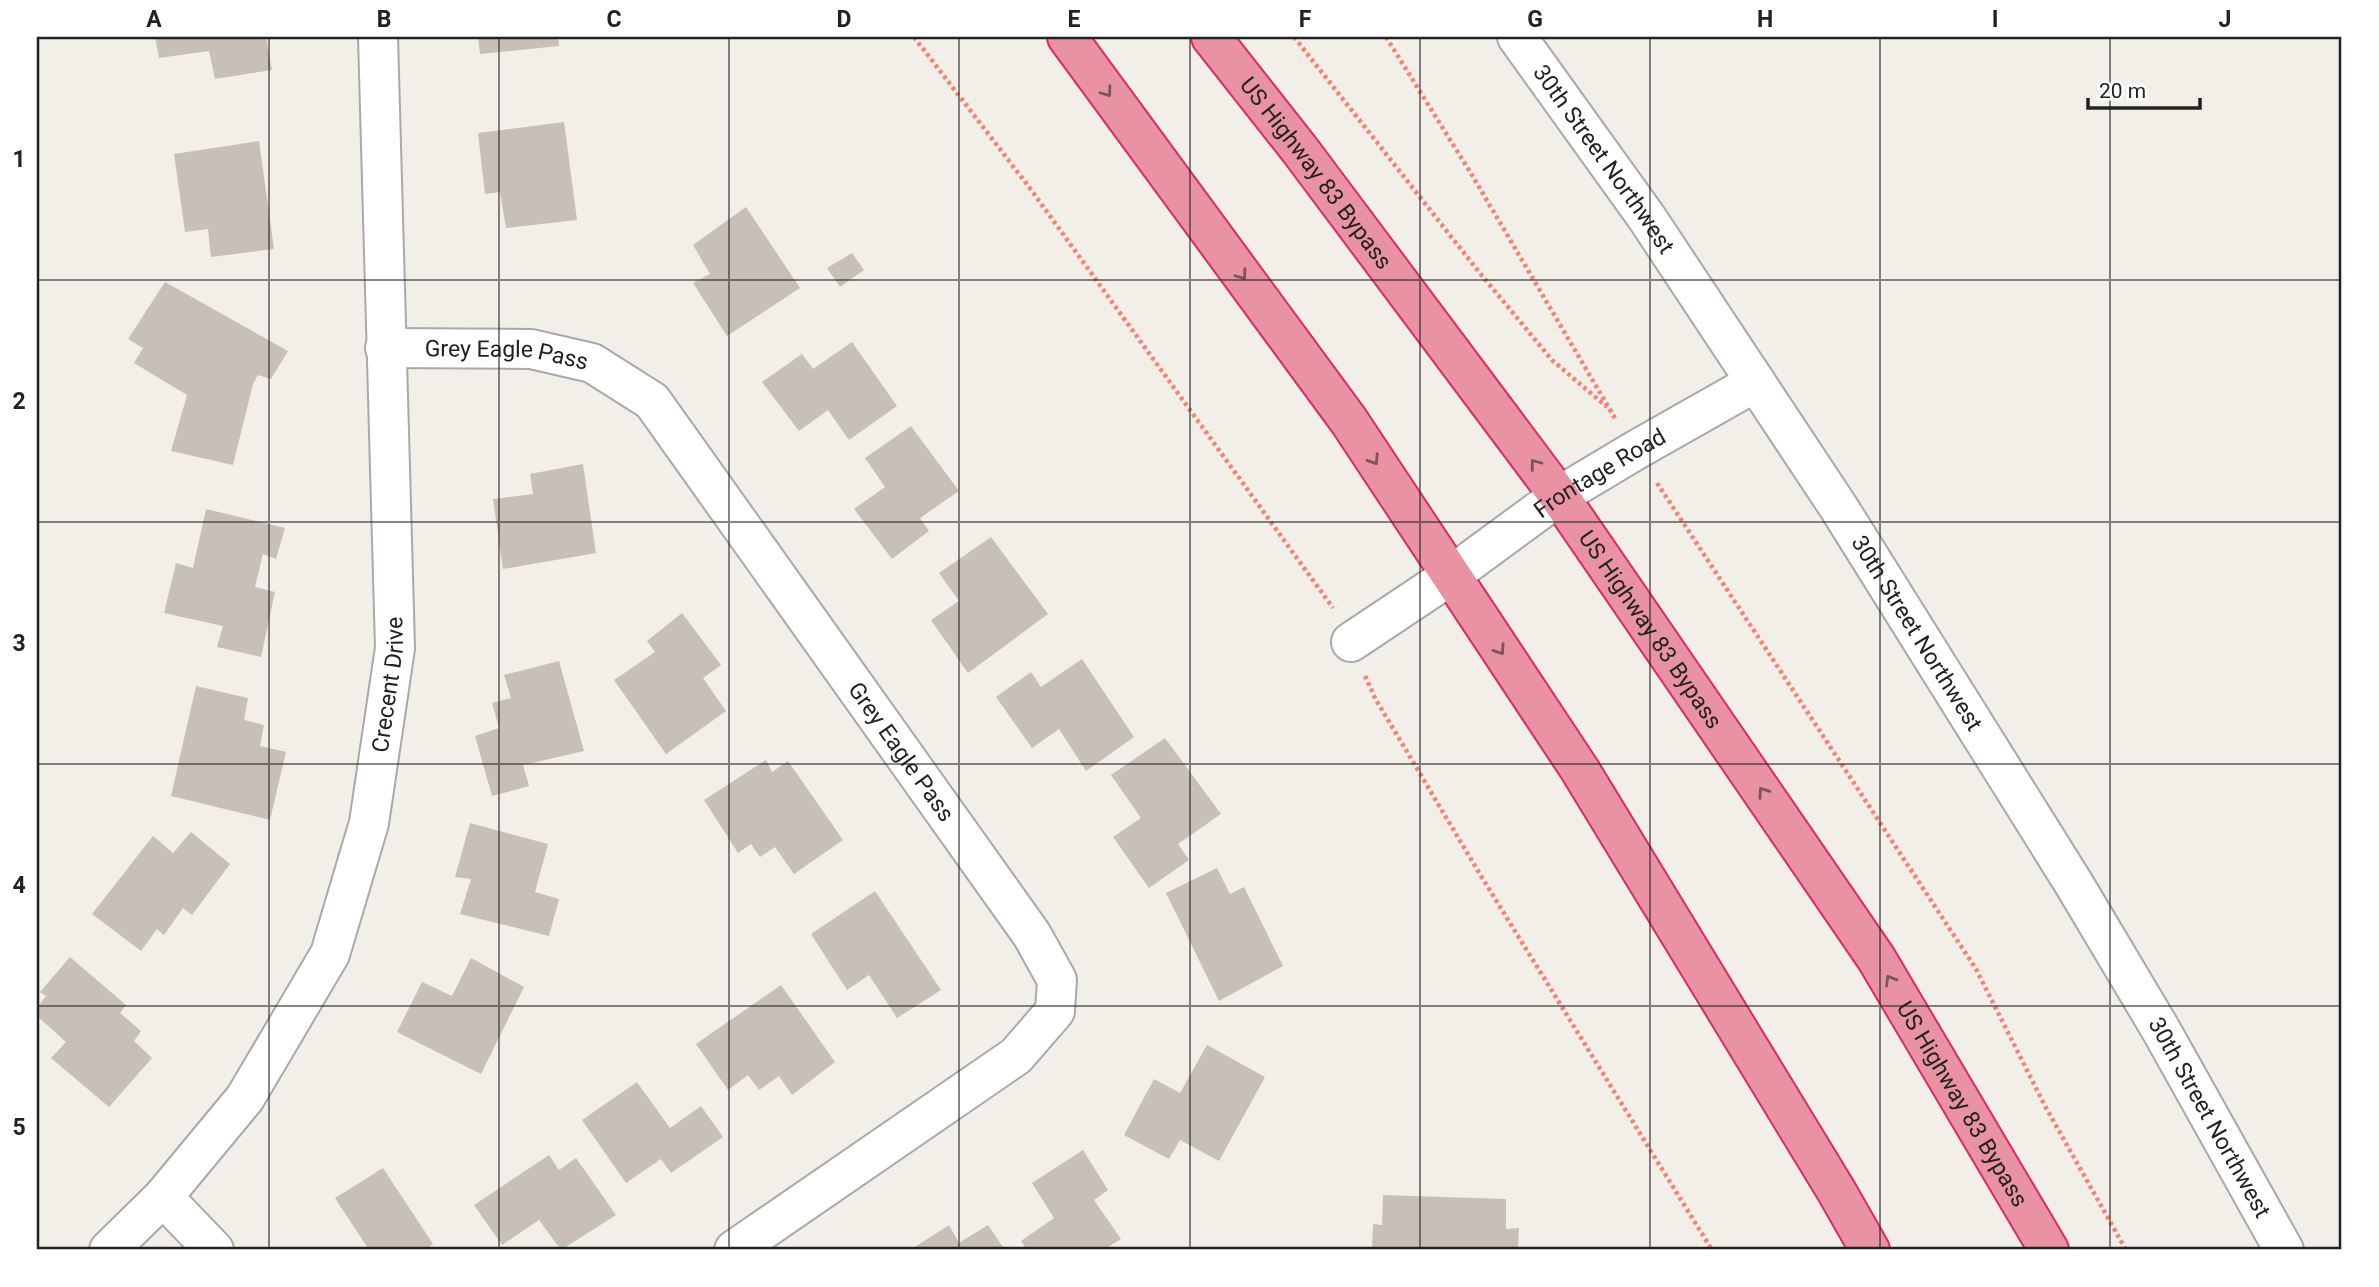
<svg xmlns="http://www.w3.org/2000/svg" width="2379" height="1287" viewBox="0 0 2379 1287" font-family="Roboto,sans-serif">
<rect width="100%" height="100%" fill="#f2efe9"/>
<path fill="#c7bfb8" d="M155 37H266L272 70 215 79 209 51 159 58Z
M478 37H558L559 46 480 54Z
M564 122 577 220 506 228 500 192 485 194 478 133Z
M259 141 274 249 211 257 208 229 185 232 174 154Z
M746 207 800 288 727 336 693 283 710 274 693 245Z
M852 253 864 270 840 287 827 268Z
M165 282 288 351 271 379 258 375 253 384 233 465 171 451 187 395 134 363 143 348 128 339Z
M852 342 897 406 849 440 828 410 799 431 762 382 802 354 813 369Z
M911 426 959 491 920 518 929 531 892 559 854 509 885 487 865 458Z
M583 464 596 553 503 569 493 499 533 494 530 474Z
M206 509 285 528 276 559 263 554 255 587 275 592 261 657 217 647 223 626 164 613 176 563 193 568Z
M991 537 1048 614 968 673 931 620 959 601 939 573Z
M682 613 721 665 703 678 726 711 666 754 614 680 655 652 647 641Z
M1082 659 1134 737 1086 771 1059 729 1032 748 996 697 1031 672 1041 687Z
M559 661 584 751 523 765 529 786 492 796 475 736 499 728 492 703 511 698 504 675Z
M196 686 248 698 244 720 264 725 260 746 286 752 270 820 171 796Z
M1165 738 1221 814 1178 844 1189 860 1149 888 1113 837 1141 818 1111 775Z
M766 760 772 772 788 761 843 840 794 874 775 847 760 857 751 844 738 853 704 800Z
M470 823 548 844 535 892 559 899 549 936 460 914 471 879 455 877Z
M191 832 230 864 192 915 183 908 164 935 157 929 141 951 92 914 153 836 173 853Z
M1217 868 1230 894 1244 887 1283 966 1219 1001 1166 893Z
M875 891 941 990 897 1018 869 975 847 990 811 934Z
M70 957 126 1005 120 1013 141 1031 134 1041 152 1058 109 1107 51 1058 66 1042 37 1016V1008L46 996 40 992Z
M471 958 524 987 481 1074 397 1032 422 982 452 996Z
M781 985 835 1062 792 1095 779 1076 759 1090 748 1075 728 1090 696 1044Z
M1207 1045 1265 1077 1219 1161 1180 1140 1169 1159 1124 1135 1154 1079 1180 1093Z
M637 1082 670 1128 701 1106 723 1137 671 1173 661 1159 626 1183 582 1120Z
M1083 1150 1108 1190 1094 1200 1121 1239 1103 1250H1027L1021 1241 1054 1218 1032 1183Z
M549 1155 559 1170 576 1158 616 1215 561 1250 539 1220 502 1245 474 1205Z
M383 1168 433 1244 424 1250H369L335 1198Z
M1383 1195 1506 1199V1229L1519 1228 1518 1250H1372L1373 1224 1382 1225Z
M949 1225 959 1243 988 1225 1005 1250H910Z"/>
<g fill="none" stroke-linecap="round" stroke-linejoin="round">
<g stroke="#a9a9a9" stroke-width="42">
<g id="minor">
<path id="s1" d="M1517 37 1647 218 1839 508 2074 884 2161 1030 2284 1250"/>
<path id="s2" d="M385 348 531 349 592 363 652 401 1032 935 1057 980 1055 1011 1016 1056 734 1250"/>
<path id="s3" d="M1351 642 1450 576 1559 496 1636 450 1756 382"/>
<path d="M163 1197 214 1250"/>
<path id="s4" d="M109 1250 163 1197 245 1098 330 954 369 823 395 648 378 37"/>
</g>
</g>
<g stroke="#dc2a67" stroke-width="42">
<g id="highway">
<path d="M1067 37 1349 421 1580 770 1837 1192 1870 1250"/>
<path id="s5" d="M1211 37 1300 150 1559 496 1876 958 2049 1250"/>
</g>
</g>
<path stroke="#fa8072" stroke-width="4.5" stroke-dasharray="3.5 3.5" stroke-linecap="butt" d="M914 37 1029 187 1333 608
M1294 37 1479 272 1552 360 1607 407
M1386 37 1472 175 1616 420
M1657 483 1976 969 2045 1106 2126 1250
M1365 676 1375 698 1481 876 1712 1250"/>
<use href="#minor" stroke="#fff" stroke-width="38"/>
<use href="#highway" stroke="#e892a2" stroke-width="38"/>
</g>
<defs><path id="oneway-chevron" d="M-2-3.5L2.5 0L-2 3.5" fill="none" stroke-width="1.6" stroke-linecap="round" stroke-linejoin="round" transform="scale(1.75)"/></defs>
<g stroke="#7b545c">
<use href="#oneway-chevron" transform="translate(1107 92) rotate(54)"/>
<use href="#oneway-chevron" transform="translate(1242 275) rotate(54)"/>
<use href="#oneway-chevron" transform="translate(1374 460) rotate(57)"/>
<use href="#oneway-chevron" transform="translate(1535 464) rotate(-127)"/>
<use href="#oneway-chevron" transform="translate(1500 650) rotate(56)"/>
<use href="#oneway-chevron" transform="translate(1763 792) rotate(-125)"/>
<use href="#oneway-chevron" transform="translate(1890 980) rotate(-121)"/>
</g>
<path fill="none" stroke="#222" stroke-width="2" stroke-opacity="0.55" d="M269 37V1250M499 37V1250M729 37V1250M959 37V1250M1190 37V1250M1420 37V1250M1650 37V1250M1880 37V1250M2110 37V1250M37 280H2342M37 522H2342M37 764H2342M37 1006H2342"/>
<g text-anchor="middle" stroke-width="6" stroke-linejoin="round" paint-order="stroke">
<g font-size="23" fill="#222" stroke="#fff">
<text dy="8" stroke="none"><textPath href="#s1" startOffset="150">30th Street Northwest</textPath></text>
<text dy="8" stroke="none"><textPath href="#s5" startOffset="172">US Highway 83 Bypass</textPath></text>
<text dy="8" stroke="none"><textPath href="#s2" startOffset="122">Grey Eagle Pass</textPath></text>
<text dy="8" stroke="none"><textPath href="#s3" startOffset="301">Frontage Road</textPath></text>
<text dy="8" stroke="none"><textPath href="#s5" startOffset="738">US Highway 83 Bypass</textPath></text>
<text dy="8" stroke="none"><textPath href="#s1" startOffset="718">30th Street Northwest</textPath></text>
<text dy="8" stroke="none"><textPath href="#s4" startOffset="648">Crecent Drive</textPath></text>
<text dy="8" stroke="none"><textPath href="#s2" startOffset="710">Grey Eagle Pass</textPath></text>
<text dy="8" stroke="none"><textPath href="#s5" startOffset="1306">US Highway 83 Bypass</textPath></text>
<text dy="8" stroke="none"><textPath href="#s1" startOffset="1284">30th Street Northwest</textPath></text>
</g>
</g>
<rect width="2379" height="1287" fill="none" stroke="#ffffff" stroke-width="77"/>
<path d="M2088 98v10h112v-10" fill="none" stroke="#222222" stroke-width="3.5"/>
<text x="2099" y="98" font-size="21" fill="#222222" stroke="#ffffff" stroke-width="5" paint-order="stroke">20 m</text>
<rect x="38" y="38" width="2302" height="1210" fill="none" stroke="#222" stroke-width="2.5"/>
<g font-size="23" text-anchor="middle" font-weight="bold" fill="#222">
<text x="154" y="27">A</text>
<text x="384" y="27">B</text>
<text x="614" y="27">C</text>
<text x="844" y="27">D</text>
<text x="1074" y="27">E</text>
<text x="1305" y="27">F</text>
<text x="1535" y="27">G</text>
<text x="1765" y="27">H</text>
<text x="1995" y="27">I</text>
<text x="2225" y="27">J</text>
<text x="19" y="167">1</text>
<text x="19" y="409">2</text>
<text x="19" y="651">3</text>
<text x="19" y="893">4</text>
<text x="19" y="1135">5</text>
</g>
</svg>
